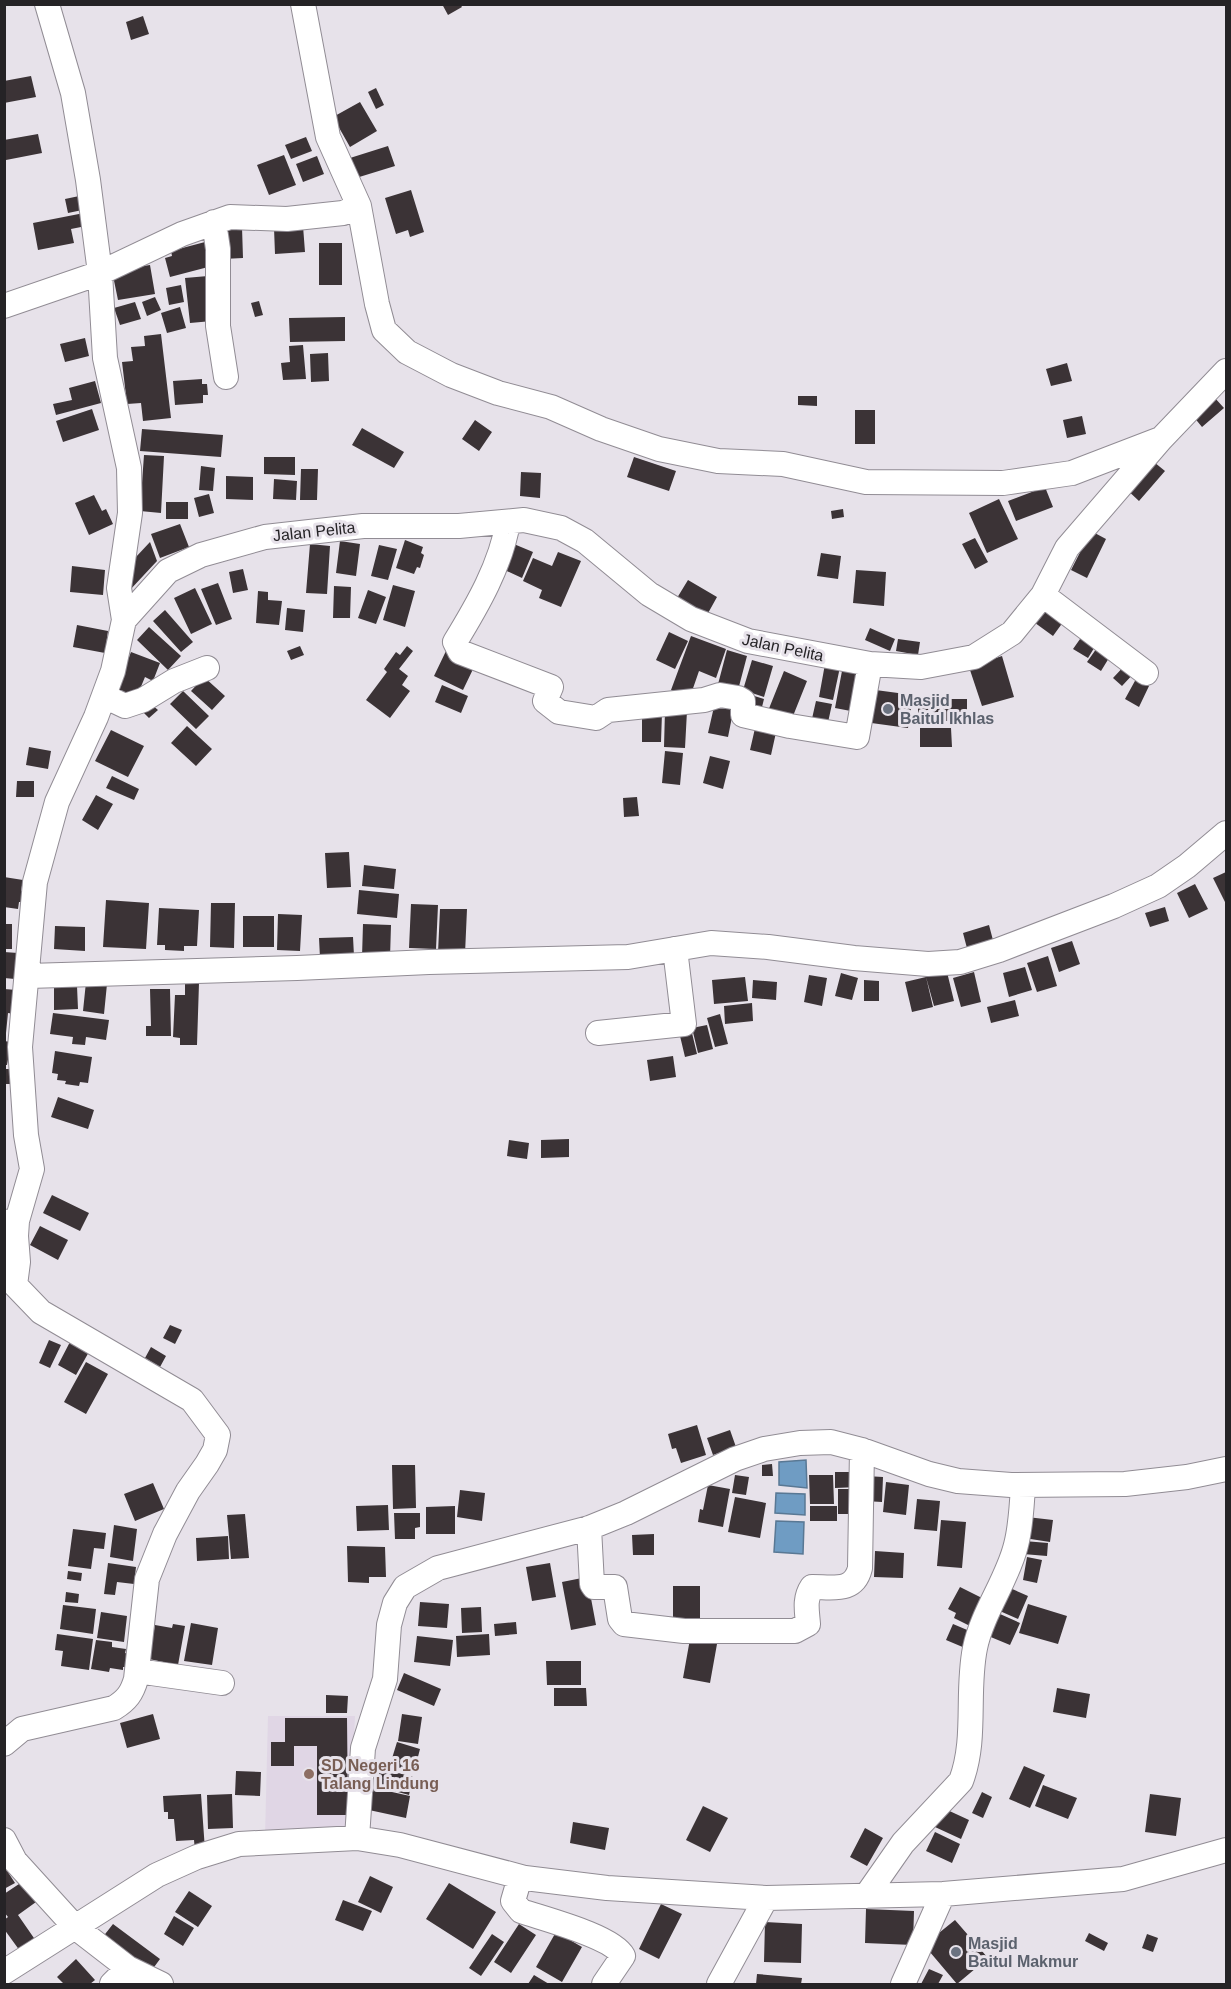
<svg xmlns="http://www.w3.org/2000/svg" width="1231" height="1989" viewBox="0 0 1231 1989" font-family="Arial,sans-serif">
<rect width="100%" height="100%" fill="#e7e2ea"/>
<path fill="#e0d6e5" d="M268 1716H355L349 1832 265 1838Z"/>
<path fill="#6f9cc3" stroke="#597894" stroke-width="1.5" d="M806 1460 807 1488 779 1485V1462Z
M776 1493 805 1494V1515L775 1513Z
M776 1521 804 1522 803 1554 774 1552Z"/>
<path fill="#3b3336" d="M442 4H460L462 7 448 15Z
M143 16 149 34 131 40 126 22Z
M31 76 36 97 4 103V81Z
M376 88 384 105 376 109 368 92Z
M360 102 377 131 350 147 333 117Z
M38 134 42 153 6 160 4 140Z
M306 137 312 151 291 159 285 145Z
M388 146 395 166 356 178 350 158Z
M284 155 296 185 269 195 257 165Z
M317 156 324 174 303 182 296 164Z
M411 190 424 232 410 237 408 230 396 234 385 198Z
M84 195 87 209 68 213 65 199Z
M84 213 86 226 71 229 74 243 38 250 33 223Z
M303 226 305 252 275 254 274 228Z
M242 227 243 258 223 259 221 228Z
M205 242 212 266 170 277 165 258 172 256 171 251Z
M319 243H342V285H319Z
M150 265 155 294 118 300 112 271Z
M208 276 212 321 190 323 185 278Z
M181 285 184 302 169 305 166 288Z
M155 297 161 310 147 316 142 302Z
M259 301 263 315 255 317 251 303Z
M135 302 141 319 120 325 114 308Z
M180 307 186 328 167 333 161 313Z
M345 317V341L290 342 289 318Z
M161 334 171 418 143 421 141 403 127 404 122 362 133 361 131 347 145 346 144 336Z
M85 338 89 356 65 362 60 344Z
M303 345 306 379 283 380 281 363 290 362 289 346Z
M328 353 329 381 311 382 310 354Z
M1067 363 1072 381 1051 386 1046 369Z
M202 379V384H207L208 395H203V403L175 405 173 381Z
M95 381 101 403 56 415 53 404 72 400 69 388Z
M798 396H817V406L798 405Z
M1214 397 1224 408 1202 427 1193 416Z
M92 409 99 430 63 442 56 421Z
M855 410H875V444H855Z
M1082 416 1086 434 1067 438 1063 420Z
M475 420 492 432 479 451 462 439Z
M362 428 404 452 394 468 352 445Z
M142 429 223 435 221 457 140 451Z
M144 455 164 456 161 513 140 511Z
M264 457H295V475L264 474Z
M634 457 676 471 669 491 627 477Z
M1149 458 1165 471 1139 501 1124 487Z
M201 466 215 468 213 491 199 490Z
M301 469H318L317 500H300Z
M521 472 541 473 540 498 520 496Z
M226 476 253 477V500L226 499Z
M274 479 297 481 296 500 273 499Z
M1045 487 1053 507 1016 521 1008 501Z
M209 494 214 513 199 517 194 498Z
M94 495 102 511 106 509 113 524 89 535 75 503Z
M999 499 1018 539 987 553 969 513Z
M166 502H188V519H166Z
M843 509 844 517 832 519 831 511Z
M180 524 189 547 160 558 151 534Z
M1091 531 1106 539 1087 578 1071 570Z
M975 538 988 562 975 569 962 544Z
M405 540 423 547 421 553 424 555 420 568 417 567 414 574 396 568Z
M340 541 360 544 356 576 336 573Z
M150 542 157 561 129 591 135 558Z
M509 542 533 552 522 578 498 567Z
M310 544 330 546 327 594 306 593Z
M379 545 397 549 388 580 371 576Z
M558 552 581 561 561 607 539 598 542 590 523 581 533 558 552 566Z
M821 553 841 556 838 579 817 576Z
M72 566 105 570 103 595 70 592Z
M243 569 248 590 233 593 229 572Z
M856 570 886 572 884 606 853 603Z
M688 580 717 597 707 615 677 598Z
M218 583 232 619 216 625 201 589Z
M393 585 415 591 405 627 383 620Z
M334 586 351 587 350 618H333Z
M195 588 212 624 191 634 174 598Z
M368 590 386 597 376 624 358 618Z
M258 591 268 592V600L282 601 279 625 256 623Z
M1044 603 1066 618 1053 636 1031 620Z
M287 608 305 610 303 632 285 630Z
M165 610 193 642 181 652 153 621Z
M77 625 108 631 105 653 73 647Z
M149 627 181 656 168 670 137 640Z
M870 628 895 639 890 651 865 640Z
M669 632 688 641 675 669 656 660Z
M1085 632 1099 640 1088 658 1073 649Z
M691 636 726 649 716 678 699 671 690 697 671 690Z
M898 639 920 642 918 655 896 651Z
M1099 645 1112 653 1101 671 1087 662Z
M300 646 304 655 291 660 287 651Z
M407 646 413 651 399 669 408 676 402 685 410 691 390 718 366 700 387 672 384 669 396 652 400 655Z
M727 650 747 656 737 694 717 688Z
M446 651 475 665 463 690 434 676Z
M131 652 160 663 153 681 145 677 135 701 115 693Z
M1002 656 1014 697 982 706 969 667Z
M752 660 773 666 764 697 743 690Z
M1127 663 1135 672 1122 686 1113 678Z
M825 664 840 667 833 700 819 697Z
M784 671 807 681 791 721 768 711Z
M842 671 863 674 856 712 835 708Z
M204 677 225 696 212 710 191 691Z
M1136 679 1149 686 1139 707 1125 699Z
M442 685 468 696 461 713 435 702Z
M868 689 913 695 908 728 864 722Z
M183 691 209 716 196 729 170 704Z
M748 694 764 699 760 715Z
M716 698 735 702 728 737 708 733Z
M943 699H967V721H943Z
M816 701 832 704 827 727 811 723Z
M151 704 158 710 149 718 143 712Z
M918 706H940V726H918Z
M665 710 687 711 685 748 664 747Z
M642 712 662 713 661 742H642Z
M756 724 777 728 771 755 750 750Z
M187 726 212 749 196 766 171 743Z
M920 728H951L952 747H920Z
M111 730 144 746 128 777 95 761Z
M29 747 51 751 48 769 26 765Z
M665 751 683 753 680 785 662 783Z
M710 756 730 761 723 789 703 783Z
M112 776 139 789 134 800 106 788Z
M17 781H34V797H16Z
M96 795 113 804 98 830 82 820Z
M637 797 639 816 624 817 623 798Z
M349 852 351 887 327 888 325 853Z
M364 865 396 869 394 889 362 886Z
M1226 872V904L1213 878Z
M4 877 23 880 21 891 25 892 23 902H19L18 909 4 907Z
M1195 884 1208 909 1189 918 1177 893Z
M359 890 399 894 397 918 357 914Z
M106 900 149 903 146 949 103 947Z
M211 903H235L234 948 210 947Z
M411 904 438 905 436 949 409 948Z
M1165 907 1169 921 1150 927 1145 913Z
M159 908 199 910 197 946H184V951L165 950V945H157Z
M440 909H467L465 954 438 953Z
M278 914 302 915 300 951 277 950Z
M243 916H274V947H243Z
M4 924H12V949H4Z
M363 924 391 925 390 958 362 957Z
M989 925 994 944 968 952 963 933Z
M55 926 85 927V951L54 949Z
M353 937 354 956 320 958 319 938Z
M1072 941 1080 964 1059 972 1051 948Z
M4 952 18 953 15 979 4 978Z
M1048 956 1057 986 1037 992 1027 963Z
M1025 967 1032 990 1009 997 1003 973Z
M947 972 954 1001 934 1006 926 977Z
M974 972 981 1002 961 1007 953 978Z
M841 973 858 978 852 1000 835 996Z
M809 975 827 978 822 1006 804 1002Z
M745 977 748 1001 714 1004 712 980Z
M926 977 933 1007 912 1012 905 982Z
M753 980 777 982 776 1000 752 998Z
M864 980 879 981V1001H864Z
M86 982 107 984 104 1014 83 1011Z
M185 983H199L197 1045H180V1038L173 1037 175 995H185Z
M54 986H77L78 1009 54 1010Z
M4 989 17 990 14 1014 8 1013 6 1033H4Z
M150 989H170L171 1036H146V1026H151Z
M1015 1000 1019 1016 991 1023 987 1007Z
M752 1003 753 1021 725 1024 724 1006Z
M53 1013 109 1020 106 1040 86 1037 85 1045 72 1044 73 1037 50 1034Z
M720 1014 728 1044 715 1047 707 1018Z
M707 1025 713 1049 698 1053 692 1028Z
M692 1033 697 1054 685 1057 680 1036Z
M4 1041 11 1042 7 1065H4Z
M55 1051 92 1057 88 1083 80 1082 79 1086 65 1084 66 1081 57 1080 58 1074 52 1073Z
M673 1056 676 1077 650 1081 647 1060Z
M4 1069H10V1084H4Z
M58 1097 94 1110 88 1129 51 1117Z
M569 1139V1157L541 1158V1140Z
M509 1140 529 1143 527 1159 507 1156Z
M52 1195 89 1213 80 1231 43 1213Z
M40 1226 68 1240 58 1260 30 1245Z
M170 1325 182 1330 175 1344 163 1338Z
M49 1340 61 1345 50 1368 39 1363Z
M71 1340 90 1350 76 1375 58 1365Z
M151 1347 166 1356 160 1367 145 1358Z
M86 1362 108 1374 86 1414 64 1402Z
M697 1425 706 1455 681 1463 676 1448 672 1449 668 1434Z
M730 1430 736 1447 713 1455 707 1438Z
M772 1464 773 1476H762V1465Z
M392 1465H415L416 1508 393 1509Z
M835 1472H857L858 1487 835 1488Z
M735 1475 749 1477 746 1495 732 1493Z
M809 1475H833L834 1504H810Z
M866 1476 883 1477 882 1502 865 1501Z
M886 1482 909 1485 906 1515 883 1512Z
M153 1483 164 1509 135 1521 124 1494Z
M708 1485 730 1489 723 1527 698 1522 700 1509 703 1510Z
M838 1489H857L858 1514H838Z
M460 1490 485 1493 482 1521 457 1517Z
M735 1497 766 1503 760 1538 728 1532Z
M917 1499 940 1501 937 1531 914 1529Z
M388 1505 389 1530 357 1531 356 1506Z
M455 1506V1534H426V1507Z
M810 1506H837V1521H810Z
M394 1513H420V1527L415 1528V1539H395Z
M245 1514 249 1558 231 1559 227 1515Z
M1027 1517 1053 1520 1050 1542 1024 1538Z
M941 1520 966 1522 962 1568 937 1566Z
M114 1525 137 1529 133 1561 110 1557Z
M73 1529 106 1533 104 1549 94 1548 91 1569 68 1566Z
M654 1534V1555H633L632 1535Z
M228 1536 229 1559 197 1561 196 1538Z
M1024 1541 1048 1543 1047 1556 1023 1554Z
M347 1546 385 1547 386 1577H369V1583L348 1582Z
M875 1551 904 1553 903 1578 874 1577Z
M1027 1557 1042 1560 1037 1583 1023 1580Z
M108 1563 136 1567 134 1584 117 1582 115 1595 104 1594Z
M550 1563 556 1597 532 1601 526 1567Z
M68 1571 82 1573 81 1581 67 1579Z
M587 1577 596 1625 571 1630 562 1582Z
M1003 1585 1028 1596 1018 1619 993 1608Z
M673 1586H700V1622H673Z
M960 1587 988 1601 974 1628 954 1618 956 1613 948 1609Z
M66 1592 79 1594 78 1603 65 1602Z
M420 1602 449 1604 447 1628 418 1626Z
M1028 1604 1067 1616 1058 1644 1019 1633Z
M63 1605 96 1609 93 1634 60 1629Z
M481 1607 482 1632 462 1633 461 1608Z
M991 1610 1020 1623 1010 1645 981 1633Z
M101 1612 127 1616 124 1642 97 1638Z
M516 1622 517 1634 495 1636 494 1624Z
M191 1623 218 1628 212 1665 184 1661Z
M173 1624 185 1626 178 1665 149 1659 155 1625 172 1628Z
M953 1624 972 1632 965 1648 946 1640Z
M57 1634 93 1639 89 1670 61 1666 63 1651 55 1650Z
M489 1634 490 1655 457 1657 456 1636Z
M417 1636 453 1640 450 1666 414 1662Z
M690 1639 717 1644 710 1683 683 1678Z
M96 1640 112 1642V1647L126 1649 125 1653 129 1654 126 1667H123V1670L110 1668 109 1672 91 1669Z
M546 1661H581V1685H547Z
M404 1673 441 1689 434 1706 397 1690Z
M554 1688H586L587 1706H554Z
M1057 1688 1090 1694 1086 1718 1053 1712Z
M326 1695 348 1696 347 1713H326Z
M153 1714 160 1739 127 1748 120 1723Z
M402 1714 422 1717 418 1744 398 1741Z
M285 1718H347L348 1815H317V1746H294V1766H271V1742H285Z
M397 1742 420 1749 414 1772 390 1765Z
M1024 1766 1045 1775 1030 1808 1009 1799Z
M380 1768 413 1777 409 1795 376 1786Z
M236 1771 261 1772 260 1796 235 1795Z
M1043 1785 1077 1798 1068 1819 1035 1806Z
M374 1788 410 1796 406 1818 369 1810Z
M982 1792 992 1797 983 1818 972 1813Z
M201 1794 205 1850 195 1851 194 1840 176 1841 174 1819H168V1812H164L163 1796Z
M232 1794 233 1828 208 1829 207 1795Z
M1150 1794 1181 1798 1176 1836 1145 1832Z
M703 1806 728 1818 710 1852 686 1840Z
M943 1808 969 1820 961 1839 935 1827Z
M573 1822 609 1828 605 1850 570 1843Z
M865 1828 883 1838 867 1866 850 1857Z
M935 1832 960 1844 952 1863 926 1851Z
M4 1866 15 1883 4 1889Z
M370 1876 393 1887 381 1913 358 1902Z
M22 1882 36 1902 18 1915 36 1941 20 1951 4 1929V1920L8 1917 4 1912V1894Z
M449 1883 496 1912 473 1949 426 1919Z
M189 1891 212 1906 198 1927 175 1912Z
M343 1900 372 1911 363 1931 335 1920Z
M661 1904 682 1914 659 1959 639 1949Z
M866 1909 914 1911 913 1945 865 1943Z
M174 1916 194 1928 183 1946 164 1934Z
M955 1920 988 1958 957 1984 924 1945Z
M765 1922 802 1924 801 1963 764 1962Z
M113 1924 160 1959 149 1974 102 1938Z
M519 1924 536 1935 511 1973 494 1962Z
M556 1932 582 1947 562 1982 536 1967Z
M1089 1933 1108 1943 1104 1951 1085 1941Z
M492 1934 504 1942 481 1976 469 1968Z
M1147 1934 1158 1938 1153 1952 1142 1948Z
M76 1959 95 1980 90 1984H64L57 1977Z
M929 1969 943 1975 938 1984H921Z
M757 1974 802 1978 801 1984H756Z
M534 1975 549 1984H528Z"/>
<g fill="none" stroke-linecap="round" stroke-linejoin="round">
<g stroke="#918c94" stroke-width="26">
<path id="minor" d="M303 4 328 137 359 206 377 304 384 330 407 352 451 375 498 393 551 407 601 429 659 449 718 461 783 464 866 482 1003 483 1072 473 1158 440
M214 222 218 249V326L226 377
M4 306 100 273 182 234 230 217 287 219 343 213 359 206
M508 522C501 565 477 606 455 642L460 652 551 687 545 701 559 712 596 718 608 710 704 700 720 695 738 698 743 701V715L790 726 857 737 870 664
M1043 595 1146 673
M124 620 168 571 201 555 265 537 363 526H459L524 520 561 528 585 541 649 594 691 619 748 641 870 664 921 667 974 657 1012 633 1043 595 1067 548 1161 439 1226 371
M104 696 125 706 143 700 174 681 207 668
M28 976 297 968 429 962 628 957 711 943 768 947 854 958 928 964 960 962 999 950 1114 906 1158 886 1187 866 1226 833
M598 1033 684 1024 675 949
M4 1222 17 1221 32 1169 26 1135 20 1047 35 882 57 802 96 717 113 671 124 620 119 588 130 513 129 468 105 358 100 273 88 180 73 93 47 4
M589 1528 592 1584 594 1587H615L620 1619 624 1624 684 1631H795L808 1624C807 1611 804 1599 812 1587 833 1587 854 1593 860 1568L862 1450
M137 1671 222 1683
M4 1744 22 1729 114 1708C127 1700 132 1693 136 1679L147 1579 165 1534 188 1491 207 1464 215 1450 218 1435 192 1400 41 1312 15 1285 18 1262 16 1236 17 1221
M357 1838 400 1845 525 1878 607 1888 766 1898 943 1894 1123 1879 1226 1850
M4 1840 15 1861 75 1927 128 1968 161 1984
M520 1877 513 1901 521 1911C544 1919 612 1936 623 1956L604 1984
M866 1896 903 1843 961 1781C977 1739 966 1692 975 1648 982 1613 1008 1579 1016 1545 1021 1526 1022 1505 1023 1485
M4 1972 157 1875 197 1857 239 1844 357 1838 363 1748 385 1679 389 1625 395 1603 405 1587 438 1568 589 1528 626 1513 735 1459 764 1449 800 1443 831 1442 862 1450 929 1474 958 1481 1011 1485 1125 1484 1187 1477 1226 1469
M112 1984 128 1968
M719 1984 766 1898
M903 1984 943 1894"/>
</g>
<use href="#minor" stroke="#fff" stroke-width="24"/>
</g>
<g fill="#6b7280" stroke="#e7e2ea" stroke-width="2">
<circle cx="888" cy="709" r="6"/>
<circle cx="956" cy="1952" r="6"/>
</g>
<circle fill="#8d6e63" stroke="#e7e2ea" stroke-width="2" cx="309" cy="1774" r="6"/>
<g text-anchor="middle" stroke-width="6" stroke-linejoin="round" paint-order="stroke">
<g font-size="16" fill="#252326" stroke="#e7e2ea">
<text transform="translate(314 531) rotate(-6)" y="6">Jalan Pelita</text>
<text transform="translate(783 647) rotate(12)" y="6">Jalan Pelita</text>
</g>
<g font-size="16" font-weight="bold" fill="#5b616d" stroke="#e7e2ea" text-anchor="start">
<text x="900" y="706">Masjid<tspan x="900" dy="18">Baitul Ikhlas</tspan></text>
<text x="968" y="1949">Masjid<tspan x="968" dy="18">Baitul Makmur</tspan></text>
</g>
<g font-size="16" font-weight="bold" fill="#785e54" stroke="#e7e2ea" text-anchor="start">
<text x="321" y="1771">SD Negeri 16<tspan x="321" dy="18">Talang Lindung</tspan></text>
</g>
</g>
<rect width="1231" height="1989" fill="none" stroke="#252326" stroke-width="12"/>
</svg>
